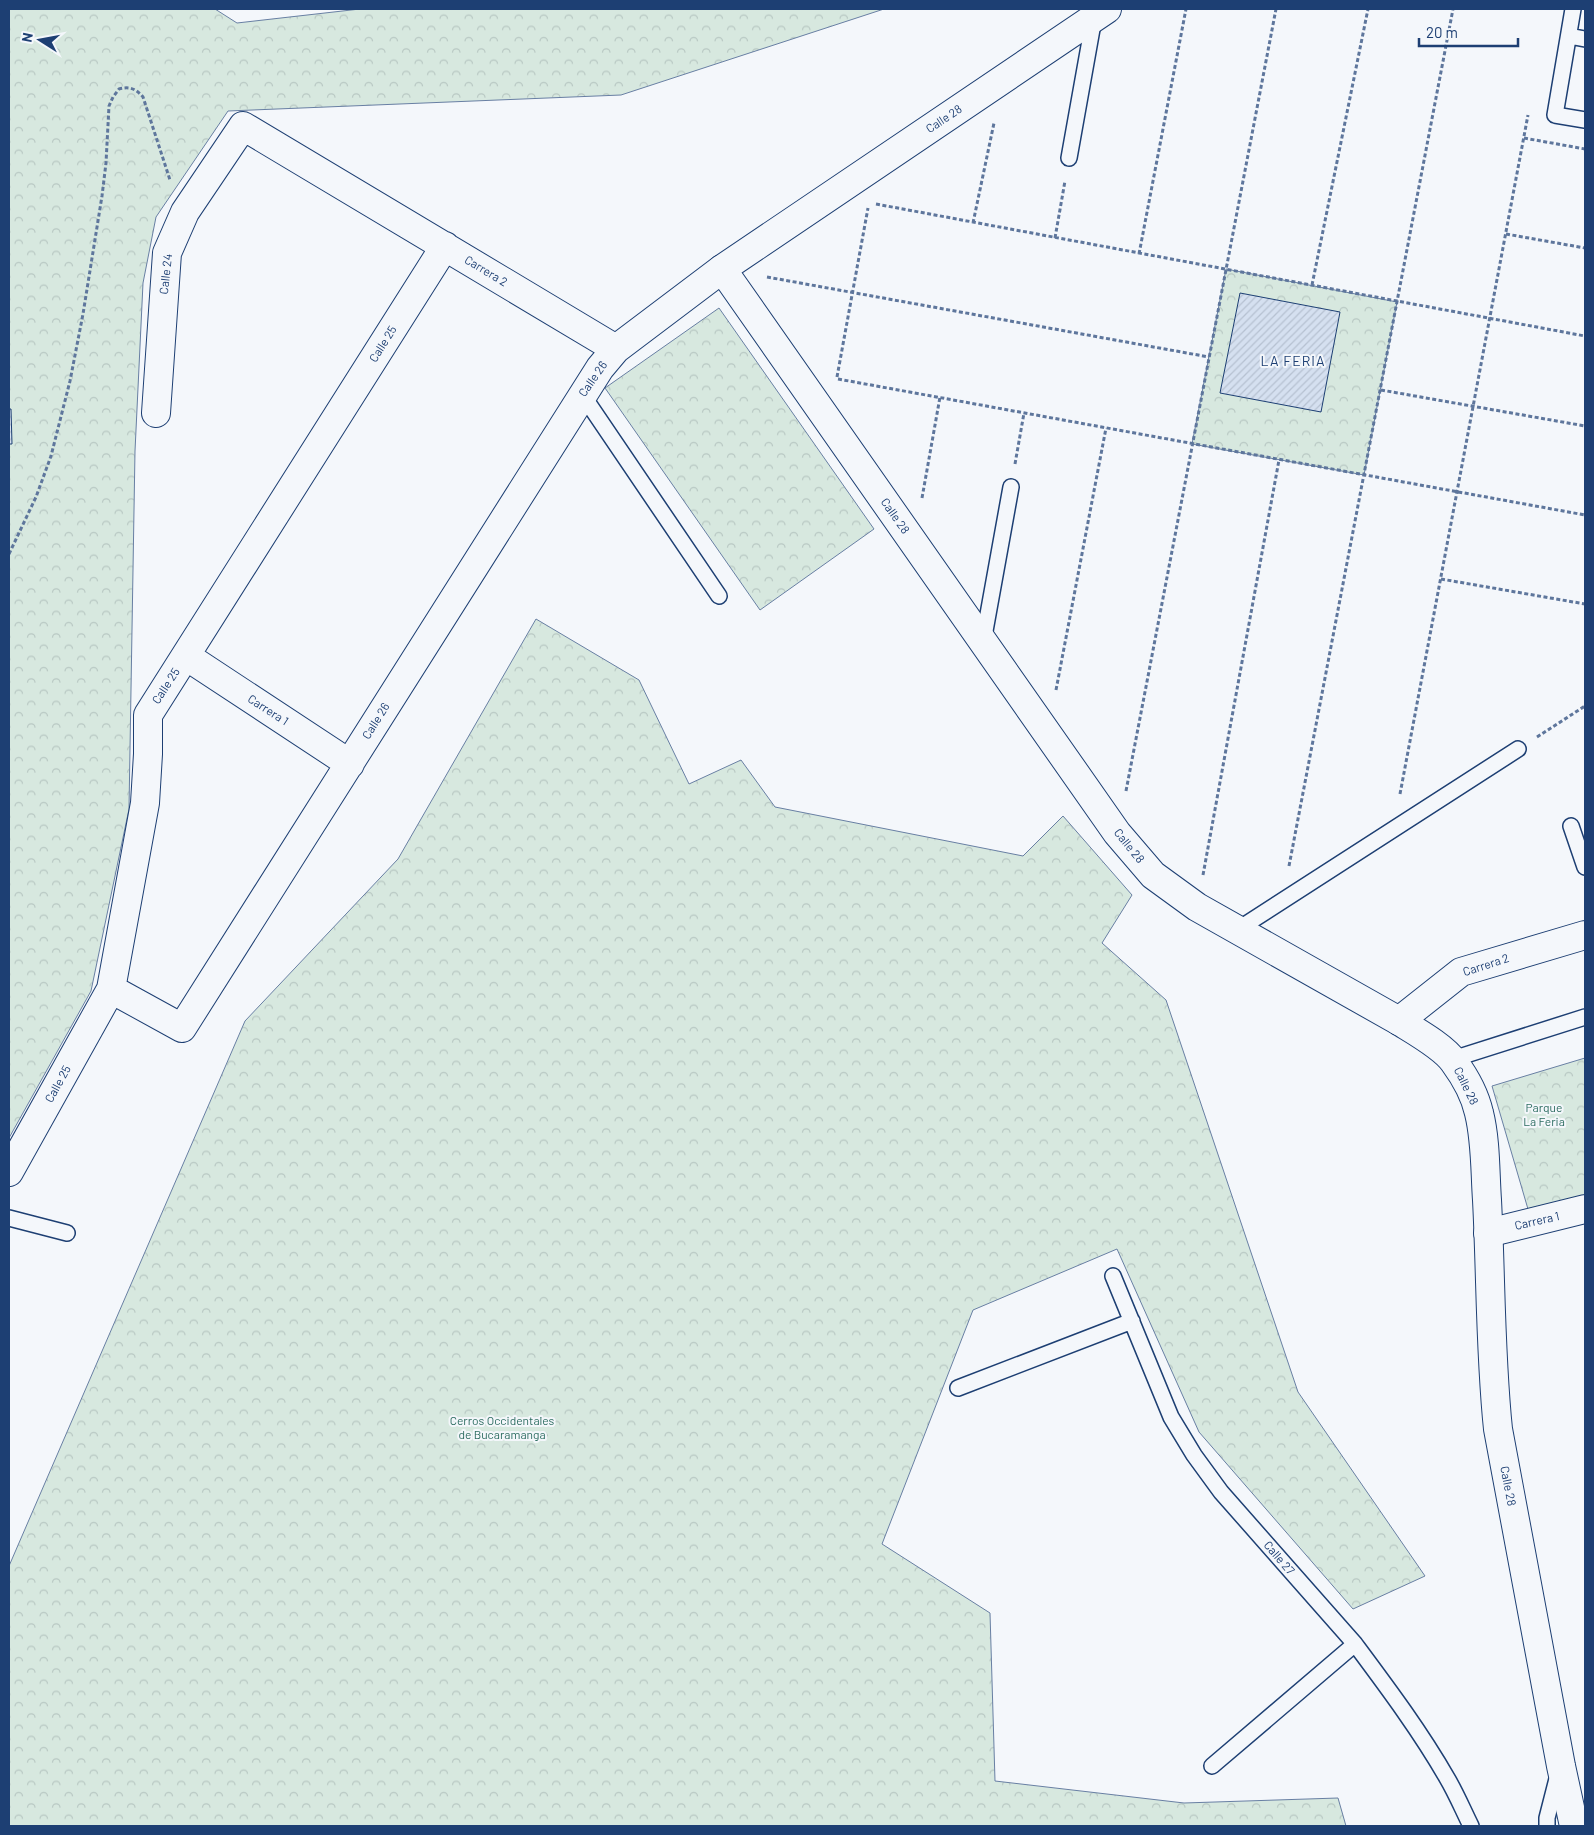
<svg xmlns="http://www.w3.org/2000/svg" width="1594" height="1835" viewBox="0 0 1594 1835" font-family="Barlow,sans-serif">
<defs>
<pattern id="forest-crowns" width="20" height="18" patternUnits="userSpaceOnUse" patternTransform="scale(1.25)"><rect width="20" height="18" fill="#d7e8df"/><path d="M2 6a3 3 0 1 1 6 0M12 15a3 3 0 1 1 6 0" fill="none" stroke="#b8c8c3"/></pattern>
<pattern id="building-hatch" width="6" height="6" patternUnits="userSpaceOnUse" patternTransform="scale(1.25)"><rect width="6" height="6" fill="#d5e0f0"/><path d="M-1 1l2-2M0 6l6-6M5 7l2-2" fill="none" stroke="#b6c1d1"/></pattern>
</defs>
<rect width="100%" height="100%" fill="#f4f7fb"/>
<path fill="url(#forest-crowns)" stroke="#687fa3" d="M9 9H215L237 23 360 9H884L621 95 228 111 156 217 143 283 135 451 129 809 91 991 9 1138Z
M1226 269 1397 302 1364 475 1192 444Z
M719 308 874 529 760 610 605 388Z
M536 619 639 680 689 784 741 760 775 807 1023 856 1063 816 1132 895 1102 943 1166 1000 1298 1392 1425 1576 1353 1609 1199 1432 1117 1249 973 1310 882 1544 990 1613 995 1781 1184 1803 1338 1798 1346 1826H9V1566L245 1021 398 859Z
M1585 1058V1199L1530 1216 1492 1086Z"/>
<path fill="url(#building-hatch)" stroke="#1d3f73" d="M1240 293 1340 312 1321 412 1220 393Z
M9 409H11L12 444H9Z"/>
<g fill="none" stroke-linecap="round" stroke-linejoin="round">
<g stroke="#1d3f73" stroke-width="18">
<path id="lane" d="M1573 9 1555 115 1585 120
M1569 36 1585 39
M1069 158 1094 18
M582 394 719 596
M983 642 1011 487
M1571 826 1585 867
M1237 930 1518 749
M1453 1059 1585 1017
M9 1218 67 1233
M1113 1276 1171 1417 1194 1455 1221 1492 1355 1644C1387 1687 1420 1731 1447 1778 1456 1793 1463 1810 1471 1826
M958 1388 1132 1321
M1212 1766 1355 1644
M1547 1826V1818L1558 1775"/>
</g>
<g stroke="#1d3f73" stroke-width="30">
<path id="street" d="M156 413 167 253 185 212 243 126 616 349
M186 656 350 764
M111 989 182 1028 600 368 616 349 722 269
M1399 1021 1461 972 1585 935
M9 1172 111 989 145 803 148 754V715L445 246
M1488 1233 1585 1209"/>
</g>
<g stroke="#1d3f73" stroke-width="30">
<path id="secondary" d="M1107 9 722 269 1117 833 1153 875 1197 907 1399 1021C1415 1031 1444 1047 1454 1062 1465 1077 1475 1095 1479 1113 1486 1141 1485 1172 1487 1200 1491 1276 1490 1353 1498 1429L1561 1766 1574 1826"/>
</g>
<path stroke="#5e769c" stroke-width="3" stroke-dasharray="4 2.5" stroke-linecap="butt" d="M1524 138 1585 149
M876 204 1585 336
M973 223 994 123
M1506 234 1585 248
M1055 238 1065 181
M1139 254 1186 9
M767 277 1209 357
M1312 285 1368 9
M837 377 868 208
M838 379 1585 515
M1381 390 1585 426
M1015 464 1024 413
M922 498 940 397
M9 554 36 497 51 456 70 381 83 314 102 196 106 163 109 106 113 97 119 89C130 86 136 89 143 97L170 180
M1441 579 1585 604
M1056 690 1106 428
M1537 737 1585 706
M1126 791 1276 9
M1400 794 1528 115
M1289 866 1453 9
M1203 875 1279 460"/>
<use href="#lane" stroke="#f4f7fb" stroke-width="15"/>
<use href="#street" stroke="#f4f7fb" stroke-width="28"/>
<use href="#secondary" stroke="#f4f7fb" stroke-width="28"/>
</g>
<g text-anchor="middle" stroke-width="4" stroke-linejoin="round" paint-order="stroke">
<g font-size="12" fill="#1d3f73" stroke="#f4f7fb">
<text transform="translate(944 119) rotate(-34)" y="4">Calle 28</text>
<text transform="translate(486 271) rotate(31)" y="4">Carrera 2</text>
<text transform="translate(166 274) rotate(-84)" y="4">Calle 24</text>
<text transform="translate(383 344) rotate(-58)" y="4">Calle 25</text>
<text transform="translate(593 379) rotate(-55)" y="4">Calle 26</text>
<text transform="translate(895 516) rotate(55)" y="4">Calle 28</text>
<text transform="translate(166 686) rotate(-57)" y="4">Calle 25</text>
<text transform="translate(268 710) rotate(33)" y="4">Carrera 1</text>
<text transform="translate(376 721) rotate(-58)" y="4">Calle 26</text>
<text transform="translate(1129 846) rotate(51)" y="4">Calle 28</text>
<text transform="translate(1486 965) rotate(-18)" y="4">Carrera 2</text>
<text transform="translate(58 1084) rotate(-61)" y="4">Calle 25</text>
<text transform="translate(1466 1086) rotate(64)" y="4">Calle 28</text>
<text transform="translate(1537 1221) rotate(-13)" y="4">Carrera 1</text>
<text transform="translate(1508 1486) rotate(79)" y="4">Calle 28</text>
<text transform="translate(1279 1558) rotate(49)" y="4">Calle 27</text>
</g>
<g font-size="12" fill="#2c6c60" stroke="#f4f7fb">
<text x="1544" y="1112">Parque<tspan x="1544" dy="14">La Feria</tspan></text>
<text x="502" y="1425">Cerros Occidentales<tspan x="502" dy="14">de Bucaramanga</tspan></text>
</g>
<g font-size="14" letter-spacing="1" fill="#1d3f73" stroke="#f4f7fb">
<text x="1293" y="366">LA FERIA</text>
</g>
</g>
<rect width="1594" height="1835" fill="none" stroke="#1d3f73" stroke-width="20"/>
<g transform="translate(40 40) rotate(281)" stroke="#f4f7fb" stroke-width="4" paint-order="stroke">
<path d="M0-4L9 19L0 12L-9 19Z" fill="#1d3f73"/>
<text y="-8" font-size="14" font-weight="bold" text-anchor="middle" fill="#1d3f73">N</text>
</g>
<path d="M1419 38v8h99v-8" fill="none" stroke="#1d3f73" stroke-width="2.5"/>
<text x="1426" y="38" font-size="15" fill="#1d3f73" stroke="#f4f7fb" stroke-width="4" paint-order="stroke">20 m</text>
</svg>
